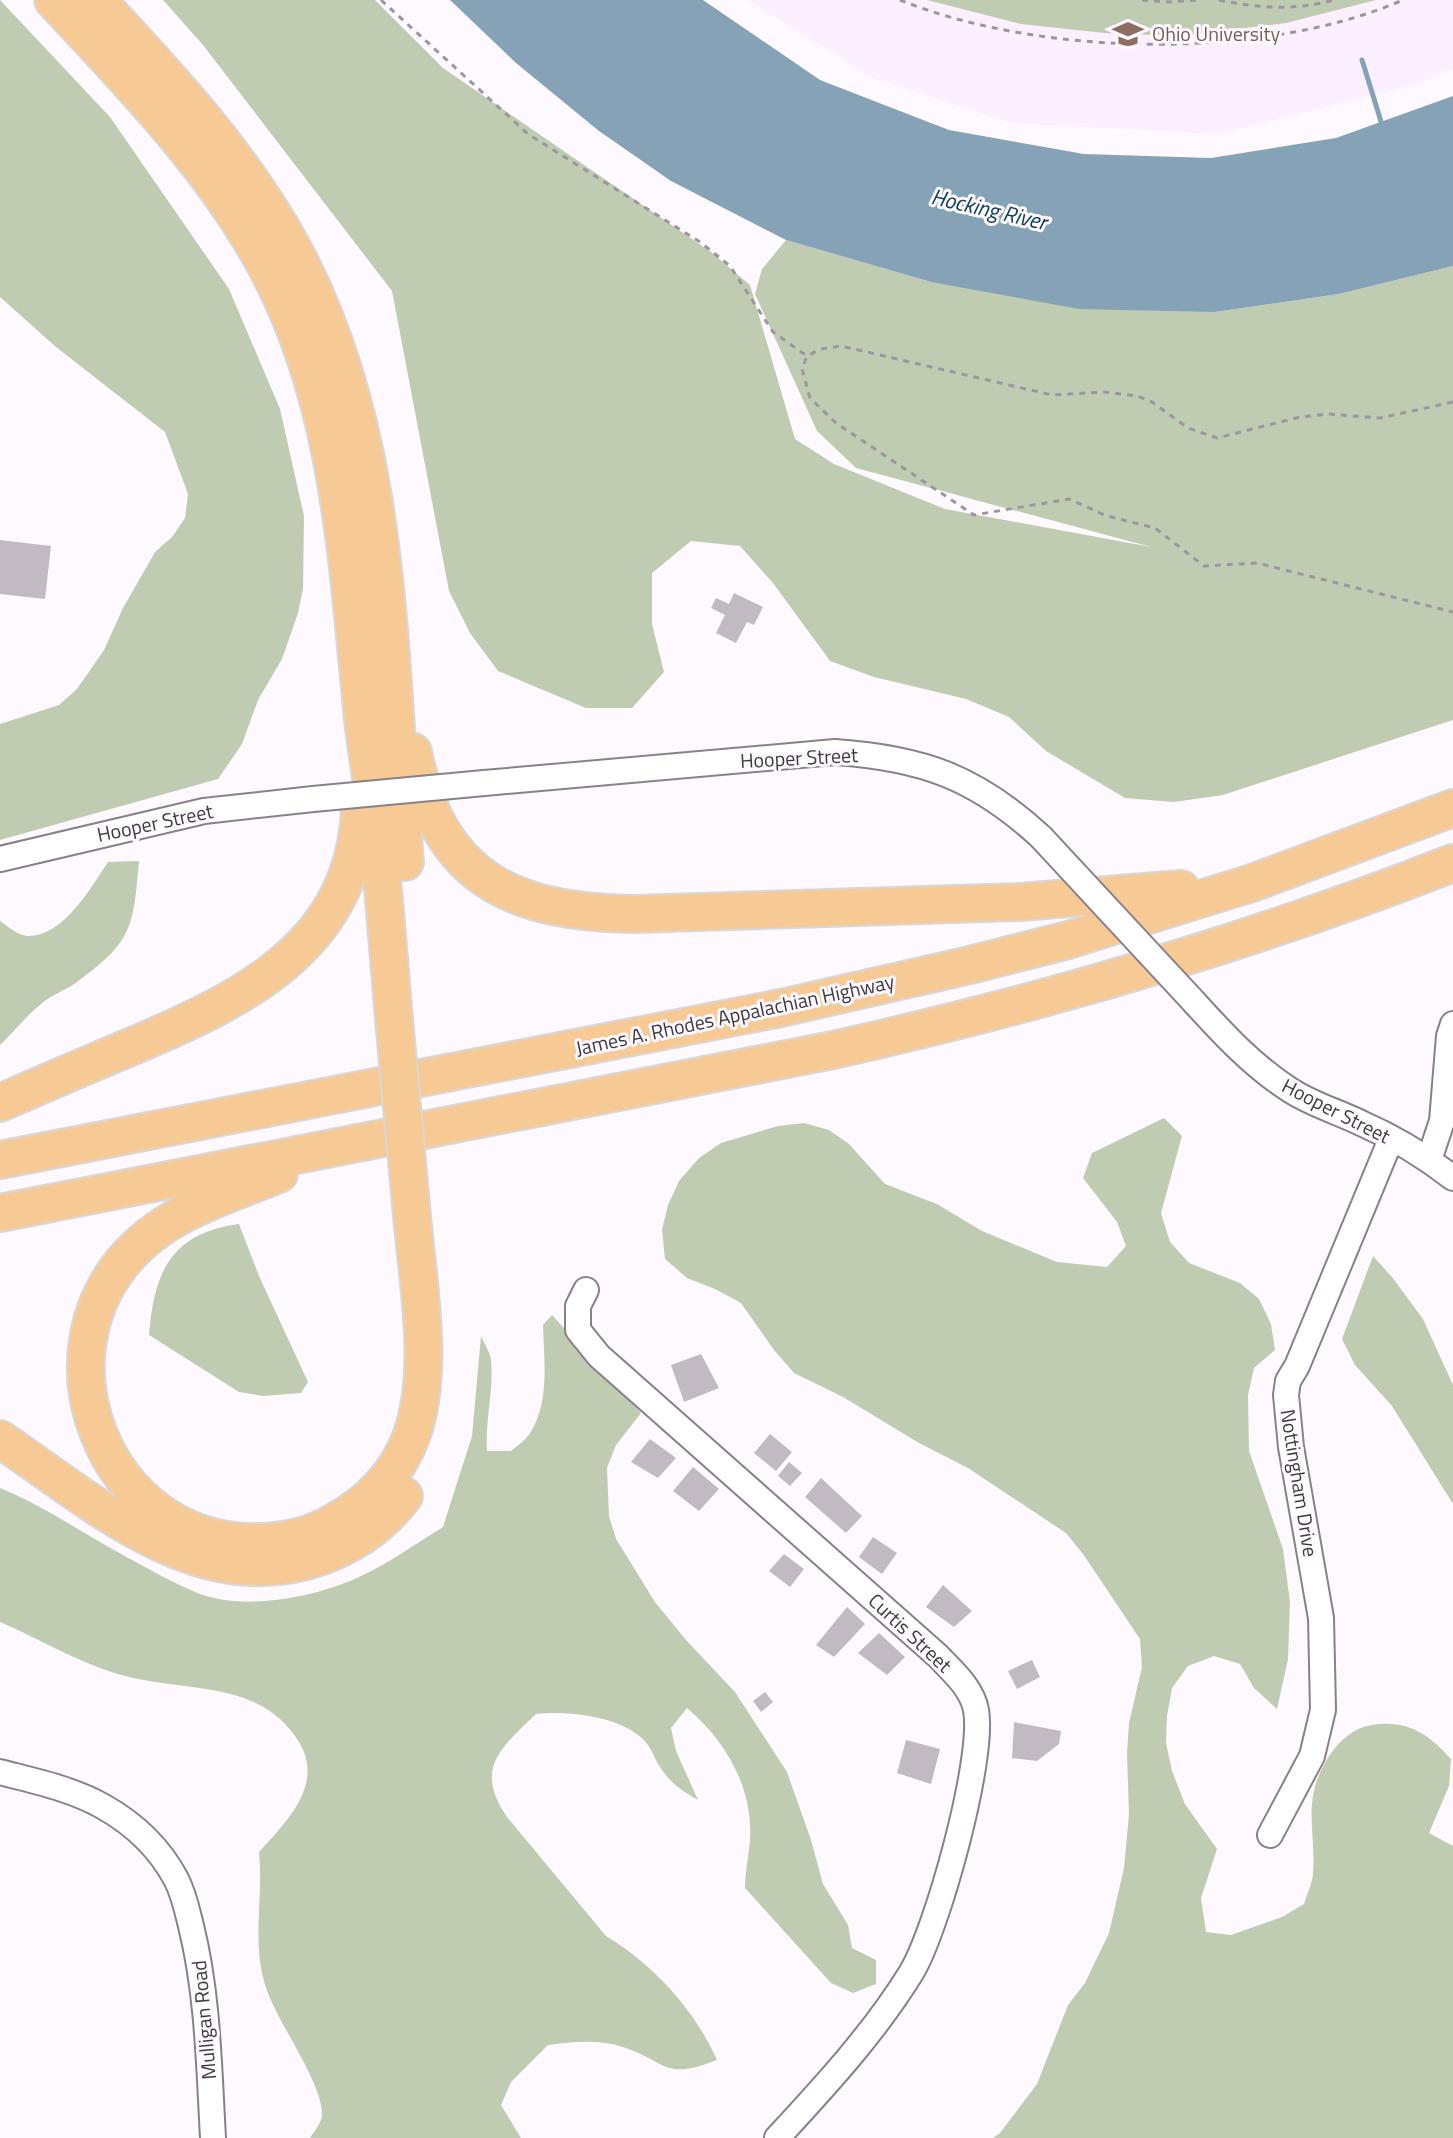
<svg xmlns="http://www.w3.org/2000/svg" width="1453" height="2138" viewBox="0 0 1453 2138" font-family="'Titillium Web',sans-serif">
<rect width="100%" height="100%" fill="#fef9ff"/>
<path fill="#fcefff" d="M748 0H1453V68L1415 85 1218 134 1012 123 873 78Z"/>
<path fill="#c0ccb1" d="M0 0 110 117 229 289 280 409 304 516 303 589 298 613 282 659 258 700 242 744 218 779 0 840V724L59 705 77 689 104 650 123 608 155 552 172 537 185 518 188 494 165 432 56 347 0 297Z
M163 0H375L443 68 711 252 750 285 795 439 834 464 945 509 1151 547 856 468 817 431 755 294 762 269 786 240 931 282 1215 312 1339 294 1453 266V720L1223 795 1174 802 1125 798 1046 751 1009 717 966 699 874 677 830 661 773 583 740 546 691 541 652 573V624L664 672 632 708H586L498 671 470 633 449 591 392 291 203 45Z
M927 0H1376L1286 23 1181 36 1104 33 1021 24Z
M139 861C133 928 133 941 77 982 65 991 50 995 40 1005 25 1017 14 1032 0 1045V921C7 926 18 935 27 936 63 937 90 889 108 862Z
M1164 1118 1182 1136 1161 1213 1170 1242 1189 1263 1240 1283 1259 1299 1271 1324 1275 1350 1254 1368 1248 1395 1249 1451 1283 1549 1290 1602 1288 1659 1277 1709 1254 1688 1240 1664 1214 1656 1188 1666 1172 1688 1167 1716 1166 1743 1172 1771 1185 1804 1217 1849 1201 1898 1206 1932 1231 1935 1282 1917 1304 1904C1307 1894 1312 1884 1313 1874 1316 1827 1301 1800 1329 1756 1340 1740 1353 1728 1372 1725 1407 1719 1429 1734 1451 1759L1449 1786 1429 1833 1453 1846V2138H993L1000 2133 1037 2084 1068 2005 1085 1983 1109 1933 1124 1868 1129 1814 1127 1754 1129 1723 1142 1667 1140 1639 1083 1554 1066 1533 968 1468 919 1443 843 1397 794 1373 774 1350 741 1303 715 1289 687 1278 665 1259 662 1230 668 1205 679 1181 699 1158 721 1143 778 1126 804 1123 829 1130 849 1144 885 1184 937 1204 982 1231 1057 1262 1107 1267 1126 1246 1117 1222 1083 1178 1092 1153Z
M239 1224 259 1276 308 1382 301 1393 263 1396 239 1392 149 1335C154 1272 171 1233 239 1224Z
M1373 1256 1392 1277 1423 1319 1453 1385V1504L1392 1406 1355 1365 1342 1339Z
M552 1315 641 1413 616 1445 607 1468 609 1516 616 1539 655 1602 686 1640 735 1692 787 1772 811 1840 823 1884 848 1925 852 1948 876 1960V1984L853 1993 831 1983 745 1888C745 1872 749 1855 750 1839 753 1787 725 1740 687 1708L671 1728 676 1751 698 1800C682 1791 670 1783 660 1767 655 1760 653 1752 648 1745 628 1717 569 1710 536 1714 500 1749 474 1768 507 1817L606 1936C653 1964 695 2010 717 2060 663 2081 668 2062 623 2047 598 2039 573 2042 548 2045L511 2082 501 2105 521 2138H310C314 2132 321 2123 322 2116 324 2087 282 2028 270 1998 249 1950 264 1903 259 1852 286 1822 325 1785 299 1742 262 1681 191 1692 129 1677 84 1666 42 1640 0 1622V1488C43 1505 82 1533 123 1555 145 1567 187 1591 210 1597 253 1609 319 1596 359 1577 388 1564 415 1544 443 1527L472 1436 481 1336C484 1343 490 1352 491 1360 494 1390 485 1420 487 1451H511C517 1446 526 1440 530 1433 550 1403 544 1359 543 1325Z"/>
<path fill="#85a2b7" d="M450 0H703L820 80 949 130 1084 154 1211 158 1336 138 1453 96V266L1339 294 1215 312 1079 309 931 282 786 240 671 181 599 131 516 63Z"/>
<g fill="none" stroke-linecap="round" stroke-linejoin="round">
<path stroke="#85a2b7" stroke-width="5" d="M1362 60 1383 128"/>
</g>
<path fill="#c1bac3" d="M0 540 51 546 45 599 0 594Z
M734 593 763 607 754 625 747 622 736 643 716 633 725 615 711 608 716 598 729 604Z
M701 1354 719 1388 684 1402 671 1365Z
M770 1434 792 1452 776 1471 754 1453Z
M650 1439 676 1458 658 1478 631 1462Z
M789 1462 802 1473 790 1486 778 1476Z
M693 1467 719 1489 699 1511 673 1491Z
M821 1478 862 1516 846 1533 805 1497Z
M873 1537 897 1553 882 1574 859 1557Z
M784 1554 804 1569 790 1587 769 1571Z
M943 1585 972 1611 954 1627 926 1607Z
M847 1607 865 1624 834 1657 816 1645Z
M879 1633 905 1657 887 1675 858 1653Z
M1032 1660 1040 1677 1017 1689 1008 1671Z
M765 1692 773 1702 761 1712 753 1701Z
M1014 1722 1061 1731 1059 1744 1037 1761 1012 1758Z
M906 1740 940 1749 931 1784 897 1773Z"/>
<g fill="none" stroke-linecap="round" stroke-linejoin="round">
<g stroke="#888189" stroke-width="28">
<path id="minor" d="M484 783 835 752C922 758 976 777 1041 837
M0 859 204 811 313 799
M1195 1003C1224 1035 1254 1067 1290 1090 1313 1105 1339 1112 1363 1124 1395 1138 1426 1157 1453 1178
M1429 1160 1442 1121 1449 1036 1453 1024
M586 1290 578 1306V1330L599 1356 938 1656C953 1672 972 1688 976 1710 985 1758 937 1931 911 1973 874 2033 825 2086 777 2138
M0 1772C34 1781 73 1789 104 1807 134 1824 160 1849 176 1879 184 1894 187 1910 191 1926 208 1994 209 2067 213 2138
M1270 1835 1312 1756 1323 1710 1321 1618 1291 1447 1286 1395 1288 1381 1297 1366 1391 1139"/>
</g>
<g stroke="#d8d8d9" stroke-width="40">
<path id="highway" d="M53 0C128 81 207 161 261 257 341 398 347 563 363 719 366 749 372 779 375 809 383 879 388 949 394 1019
M97 0C169 77 241 154 292 247 394 435 388 655 405 862
M413 752C439 880 513 912 635 914L1020 902 1181 889
M0 1103C45 1083 90 1064 135 1045 246 998 356 944 360 806
M0 1160 781 1008 970 965 1068 940 1252 883 1453 808
M279 1174C232 1193 178 1209 140 1244 27 1347 103 1544 256 1542 284 1542 312 1536 336 1521 370 1502 397 1474 411 1437 435 1372 418 1284 412 1216
M0 1213 833 1050C1044 1003 1251 942 1453 863
M0 1439C94 1502 200 1601 322 1556 354 1544 383 1524 404 1496"/>
</g>
<path stroke="#9b979c" stroke-width="3" stroke-dasharray="6 6" stroke-linecap="butt" d="M381 0 528 134 700 242 730 266 773 332 807 356
M900 0C1042 57 1262 61 1403 0
M1142 0 1168 2 1198 0
M1219 0C1259 8 1295 11 1334 0
M1453 402 1380 418 1328 414 1300 417 1217 438 1188 428 1152 402 1137 396 1104 392 1052 395 841 346 821 349 807 356 802 369 810 398 836 423 974 515 1069 499 1107 516 1155 528 1204 566 1257 563 1453 612"/>
<use href="#minor" stroke="#fff" stroke-width="24"/>
<use href="#highway" stroke="#f7c994" stroke-width="36"/>
<g stroke="#888189" stroke-width="28" stroke-linecap="butt">
<path id="minor-bridge" d="M313 799 484 783
M1041 837 1195 1003"/>
</g>
<g stroke="#d8d8d9" stroke-width="40" stroke-linecap="butt">
<path id="highway-bridge" d="M394 1019 412 1216"/>
</g>
<use href="#minor-bridge" stroke="#fff" stroke-width="24"/>
<use href="#highway-bridge" stroke="#f7c994" stroke-width="36"/>
</g>
<defs>
<g id="university-bare" transform="scale(2.4)"><path d="M0-5L7-2L0 1L-7-2ZM-4 1L0 2.5L4 1V4Q0 6-4 4Z" fill="#8d6e63" stroke="#fef9ff" stroke-width="2.5" paint-order="stroke"/></g>
</defs>
<g fill-rule="evenodd">
<use href="#university-bare" x="1128" y="34"/>
</g>
<g text-anchor="middle" stroke-width="6" stroke-linejoin="round" paint-order="stroke">
<g font-size="20" fill="#785e54" stroke="#fef9ff" text-anchor="start">
<text x="1152" y="41">Ohio University</text>
</g>
<g font-size="20" fill="#3e3b3f" stroke="#fef9ff">
<text transform="translate(799 758) rotate(-3)" y="7">Hooper Street</text>
<text transform="translate(155 823) rotate(-12)" y="7">Hooper Street</text>
<text transform="translate(735 1015) rotate(-12)" y="7">James A. Rhodes Appalachian Highway</text>
<text transform="translate(1336 1111) rotate(27)" y="7">Hooper Street</text>
<text transform="translate(1299 1483) rotate(81)" y="7">Nottingham Drive</text>
<text transform="translate(910 1633) rotate(43)" y="7">Curtis Street</text>
<text transform="translate(204 2020) rotate(-95)" y="7">Mulligan Road</text>
</g>
<g font-size="22" font-style="italic" fill="#0d4160" stroke="#fef9ff">
<text transform="translate(989 209) rotate(13)" y="8">Hocking River</text>
</g>
</g>
</svg>
